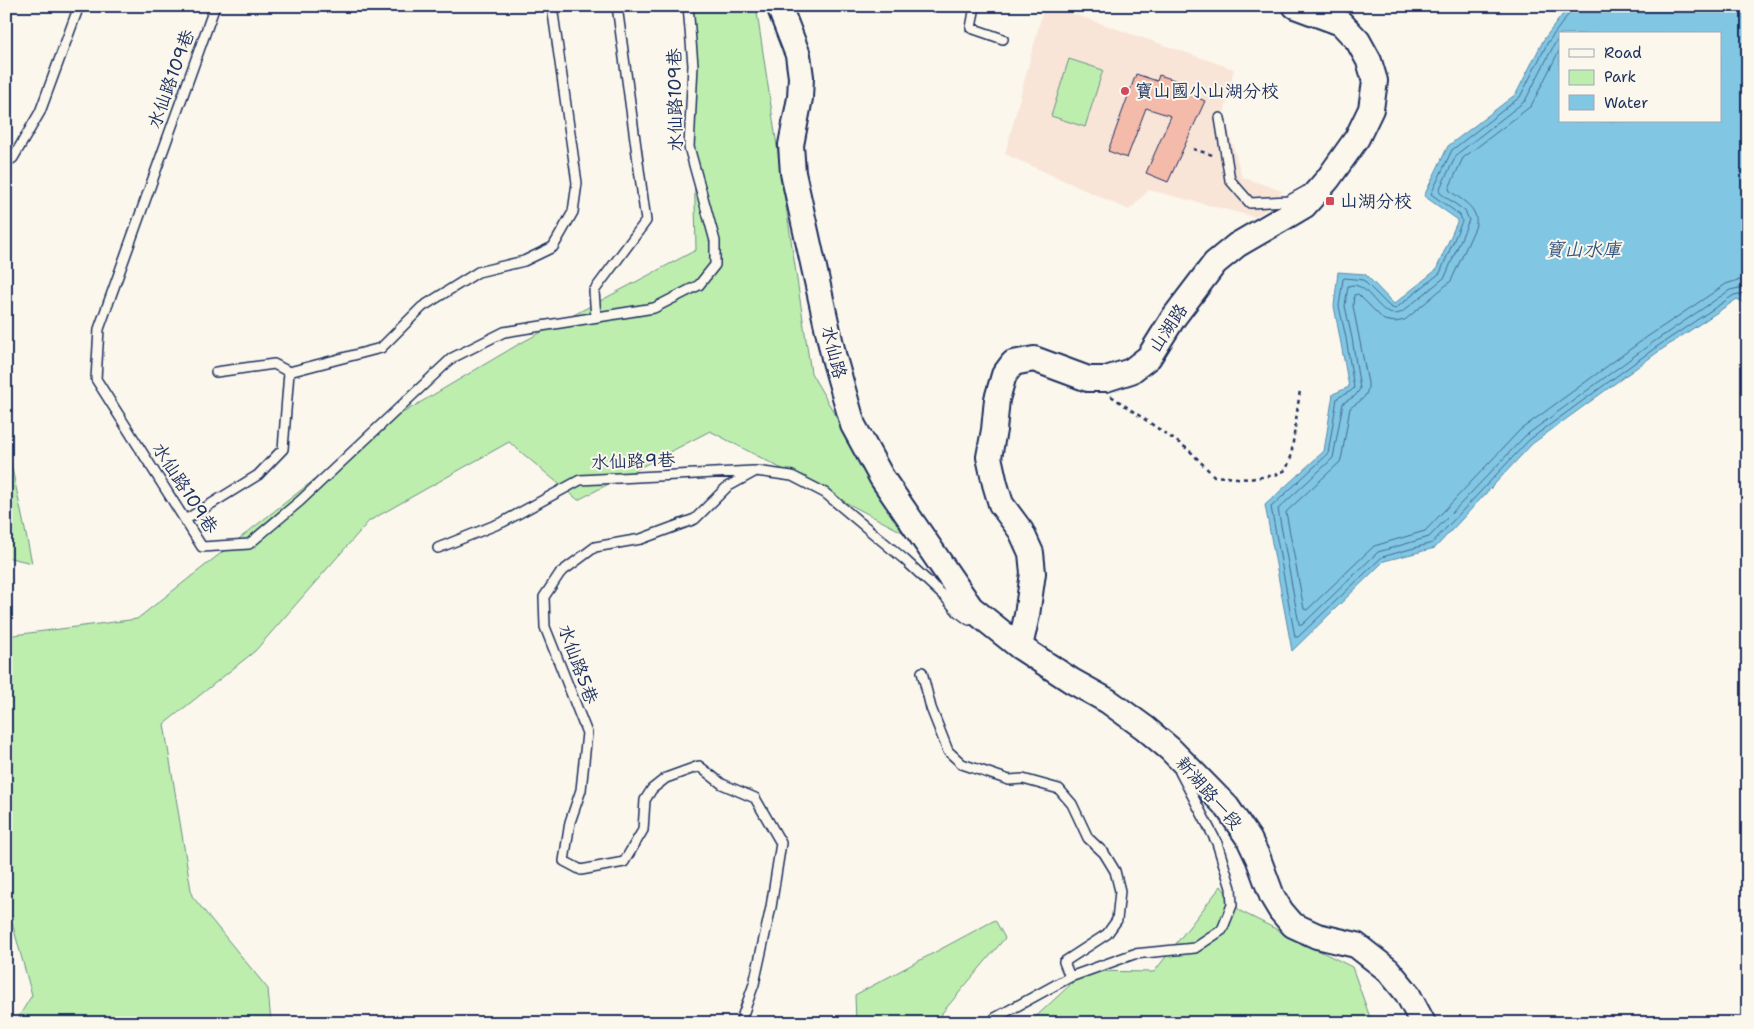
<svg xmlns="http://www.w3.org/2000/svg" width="1754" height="1029" viewBox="0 0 1754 1029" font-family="'Shantell Sans','LXGW WenKai TC',sans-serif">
<rect width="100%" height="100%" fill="#fbf7ec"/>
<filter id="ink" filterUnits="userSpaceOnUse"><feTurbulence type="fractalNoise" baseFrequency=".02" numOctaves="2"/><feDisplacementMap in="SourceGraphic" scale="10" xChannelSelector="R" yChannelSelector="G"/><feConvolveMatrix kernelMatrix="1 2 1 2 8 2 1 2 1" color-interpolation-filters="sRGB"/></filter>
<g filter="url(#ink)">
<path fill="#f9e5d8" d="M1044 6H1050L1234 69 1224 114 1242 177 1282 191 1269 208 1255 217 1149 190 1129 210 1005 154Z"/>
<path fill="#bdeeae" stroke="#6c8e86" d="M691 6H756L811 373 904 533 710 431 578 500 509 442 369 521 255 651 164 724 192 896 268 989 271 1023H15L32 995 6 901V636L137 619 389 421 519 344 696 250Z
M1069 59 1103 70 1085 127 1051 116Z
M6 440 32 563 6 557Z
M1221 886 1240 911 1352 967 1372 1023H1029L1085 971 1154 972Z
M995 920 1005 938 942 1013 941 1023H856L855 995Z"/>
<path fill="#81c6e2" stroke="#588aad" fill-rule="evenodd" d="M1569 6H1748V305L1737 299 1658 352 1532 444 1435 548 1384 561 1292 651 1265 505 1324 451 1333 394 1349 387 1334 306 1338 272 1365 274 1394 304 1436 270 1458 220 1424 196 1448 146 1516 94 1544 39ZM1560 34H1720V121H1560Z"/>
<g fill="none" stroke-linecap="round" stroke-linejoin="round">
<path stroke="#446b93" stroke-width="1" d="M1572 6 1571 11 1548 42 1520 97 1452 150 1431 194 1460 215 1462 221 1440 273 1395 309 1390 307 1363 280 1345 278 1343 279 1339 306 1346 338 1354 388 1351 391 1337 398 1328 454 1271 507 1295 637H1298L1382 557 1432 543 1529 440 1655 348 1734 295 1739 294 1748 299
M1560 36 1554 45 1525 101 1457 154 1439 190 1440 193 1465 211 1469 220 1445 277 1402 312C1379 324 1370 278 1348 286L1345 306 1352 338 1360 389 1355 396 1343 403 1333 458 1278 509 1299 624 1302 625 1378 552 1429 537 1525 436 1652 343 1730 290 1739 288 1748 292
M1560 49 1531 106 1463 158 1449 188 1450 191C1463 201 1481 209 1475 228L1451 281 1405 320 1395 322 1384 320 1358 294 1354 295 1353 306 1368 383C1369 397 1360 401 1350 408L1342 455 1340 462 1286 512 1304 609 1307 610 1374 546 1425 531 1520 430 1647 337 1726 284 1738 280 1748 283"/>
</g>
<path fill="#f4bbab" stroke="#1b2f5e" d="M1136 74 1157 81 1159 75 1178 81 1176 88 1205 101 1168 182 1146 173 1171 116 1146 108 1127 158 1108 151Z"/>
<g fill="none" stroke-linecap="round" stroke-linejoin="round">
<g stroke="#1b2f5e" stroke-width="12">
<path id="lane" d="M215 6 99 329 96 379 202 547 249 544 300 501 452 358 504 332 654 308 699 285 715 265V241L689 147 693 65 688 6
M975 6 971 28 1003 39
M1220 118 1230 180 1250 203 1288 201 1306 191
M6 162 13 158 40 112 79 6
M596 317 594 291 646 221 617 6
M216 372 274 364 289 372
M185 520 258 475 283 449 289 372 381 348 422 307 478 272 524 261 553 247 573 212 577 183 552 6
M438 548 503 522 580 480 753 471
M922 672 931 708 948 751 962 764 1009 780 1023 779 1059 789 1072 804 1088 838 1104 853 1115 871 1120 891 1117 920 1107 934 1064 962 1070 977
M740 1023 754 984 771 907 781 843 755 798 722 784 699 766 666 778 652 789 645 800 643 830 624 862 581 870 564 861 570 822 581 790 587 733 545 627 544 597 560 573 595 547 641 539 695 519 727 487 756 471 792 476 825 493 905 560 946 598 958 612 969 620
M994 1023 995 1018 1070 977 1134 954 1195 948 1222 930 1232 905 1231 888 1217 843 1180 772"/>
</g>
<g stroke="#1b2f5e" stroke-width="28">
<path id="secondary" d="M779 6 798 55 801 77 800 98 791 145 793 173 834 358 853 425 882 478 971 608 1020 647 1072 681 1108 701 1145 728 1170 749 1227 807 1249 839 1258 858 1272 896 1281 911 1293 925 1317 936 1356 945 1388 970 1407 993 1423 1023
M1020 647 1027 615 1033 573 1031 553 1021 531 1001 504 995 484 989 457 994 430 997 399 1004 375 1013 363 1034 359 1088 379H1106L1131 371 1149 357 1174 317 1215 263 1237 245 1304 206 1328 179 1357 138 1371 109 1375 81 1369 61 1358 41 1341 23 1295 6"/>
</g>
<path stroke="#1b2f5e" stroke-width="2.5" stroke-dasharray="4 4" stroke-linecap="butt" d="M1193 149 1216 156
M1111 396 1189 450 1214 476 1249 479 1275 475 1286 470 1291 457 1300 390"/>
<use href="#lane" stroke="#fbf7ec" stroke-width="9"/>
<use href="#secondary" stroke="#fbf7ec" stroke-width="24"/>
</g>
</g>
<g fill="#d1495b" stroke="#fbf7ec" stroke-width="2">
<circle cx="1125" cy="91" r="5"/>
<rect x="1325" y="196" width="10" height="10" rx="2.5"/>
</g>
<g text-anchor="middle" stroke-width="4" stroke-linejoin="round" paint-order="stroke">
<g font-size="18" fill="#1b2f5e" stroke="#fbf7ec">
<text transform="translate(171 79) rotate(-70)" y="6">水仙路109巷</text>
<text transform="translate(675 100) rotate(-91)" y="6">水仙路109巷</text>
<text transform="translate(1168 328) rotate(-56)" y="6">山湖路</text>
<text transform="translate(834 352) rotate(76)" y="6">水仙路</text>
<text transform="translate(633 461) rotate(-2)" y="6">水仙路9巷</text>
<text transform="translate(185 488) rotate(57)" y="6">水仙路109巷</text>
<text transform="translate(578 664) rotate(70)" y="6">水仙路5巷</text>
<text transform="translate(1209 793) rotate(49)" y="6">新湖路一段</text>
</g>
<g font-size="18" fill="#1b2f5e" stroke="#fbf7ec" text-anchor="start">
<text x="1135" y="97">寶山國小山湖分校</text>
<text x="1340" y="207">山湖分校</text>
</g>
<g font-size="19" font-style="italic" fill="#34557f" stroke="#fbf7ec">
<text x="1583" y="256">寶山水庫</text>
</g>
</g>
<rect width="1754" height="1029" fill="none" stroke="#fbf7ec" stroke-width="25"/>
<rect x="12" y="12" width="1729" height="1004" fill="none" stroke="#1b2f5e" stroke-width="2" filter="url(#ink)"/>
<rect x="1559" y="32" width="162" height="90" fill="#fbf7ec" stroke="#a1a7b3"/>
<rect x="1569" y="49" width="25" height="8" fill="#fbf7ec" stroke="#a1a7b3"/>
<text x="1604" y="58" font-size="15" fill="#1b2f5e">Road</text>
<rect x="1569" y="70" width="25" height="15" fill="#bdeeae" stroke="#a1a7b3"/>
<text x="1604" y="82" font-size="15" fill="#1b2f5e">Park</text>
<rect x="1569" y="95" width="25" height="15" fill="#81c6e2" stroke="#a1a7b3"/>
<text x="1604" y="108" font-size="15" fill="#1b2f5e">Water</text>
</svg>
